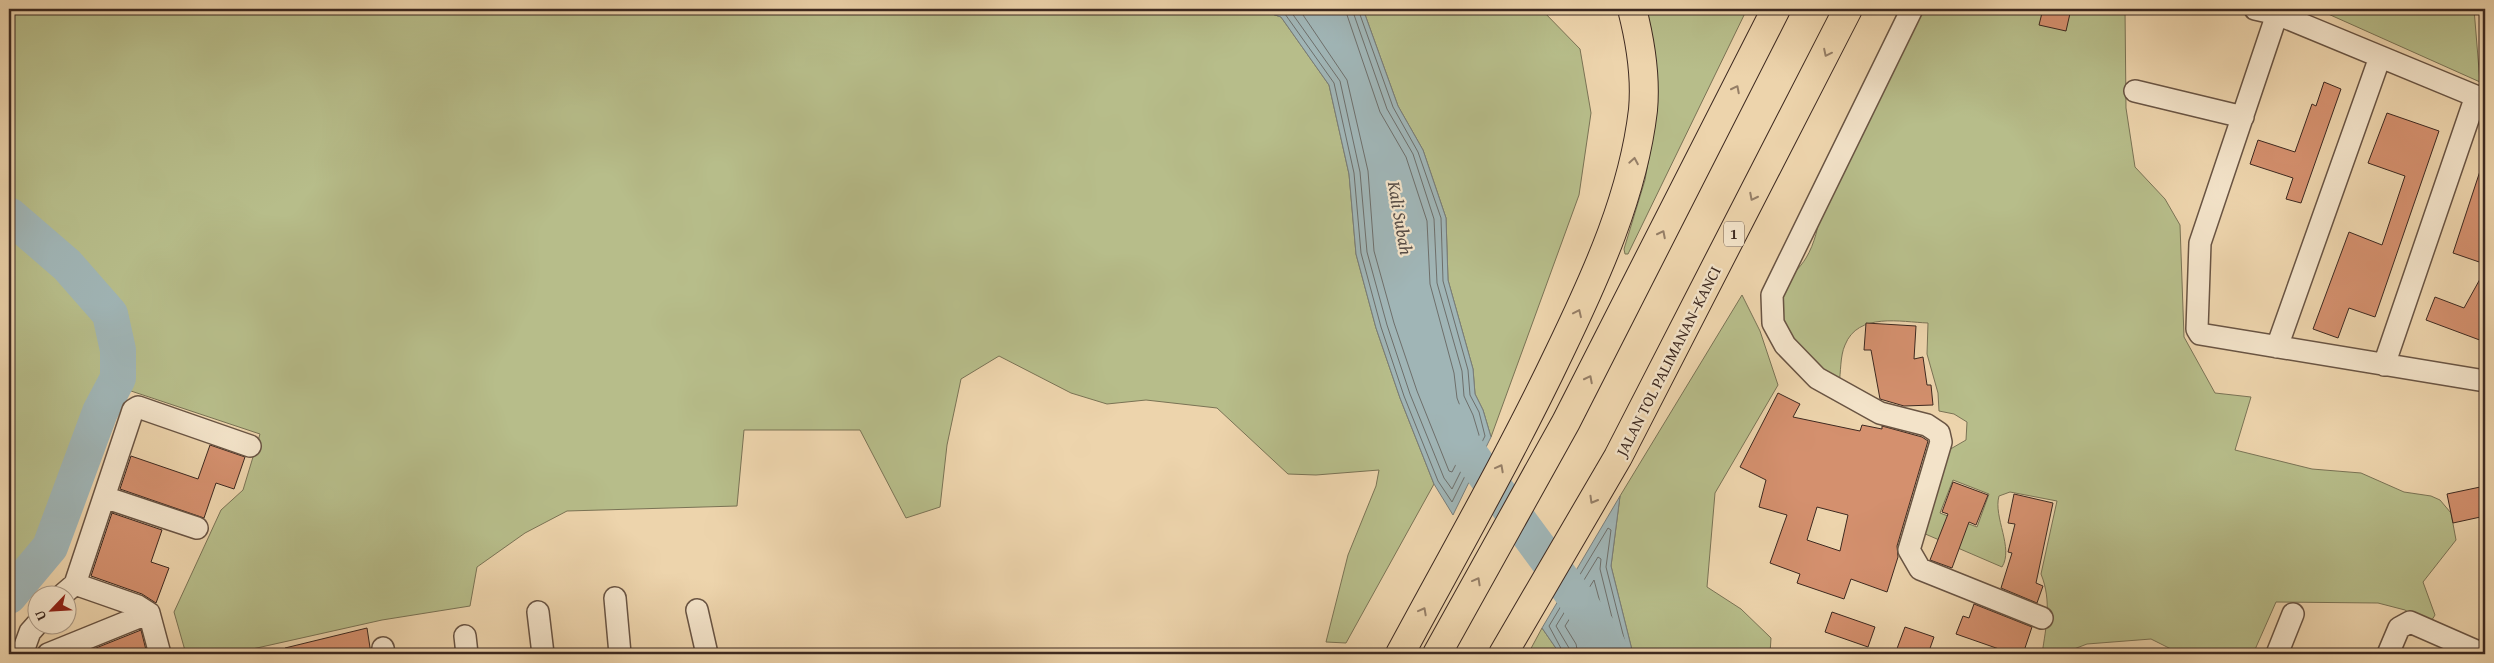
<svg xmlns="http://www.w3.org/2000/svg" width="2494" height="663" viewBox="0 0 2494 663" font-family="'Gentium Book Plus',serif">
<rect width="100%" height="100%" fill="#edd4ac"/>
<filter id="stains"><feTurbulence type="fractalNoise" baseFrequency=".004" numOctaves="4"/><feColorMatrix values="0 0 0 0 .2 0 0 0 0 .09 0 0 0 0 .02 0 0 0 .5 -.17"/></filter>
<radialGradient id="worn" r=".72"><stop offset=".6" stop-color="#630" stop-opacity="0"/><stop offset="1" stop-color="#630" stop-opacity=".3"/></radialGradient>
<path fill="#b7bd8a" stroke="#7a7355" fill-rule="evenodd" d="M9 9H1268L1272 14 1281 17 1329 85 1349 174 1356 254 1376 328 1400 398 1434 484 1346 643 1326 642 1348 555 1376 486 1379 470 1316 475 1288 474 1217 408 1146 400 1107 404 1071 393 999 356 961 379 947 445 940 507 906 518 860 430H744L737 506 567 511 525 533 477 567 470 606 382 620 230 654H186L174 612 221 510 243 490 260 434 131 391 92 392 54 501 9 593Z
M1363 9H1541L1580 49 1591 113 1579 195 1491 437 1483 410 1475 394 1473 369 1448 280 1446 218 1423 150 1398 106Z
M1642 9H1747L1628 254H1625L1624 249 1645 180 1654 128Z
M1922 9H2125L2126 108 2135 167 2165 199 2180 225 2184 337 2215 393 2251 397 2235 450 2312 469 2361 473 2404 492 2431 496 2440 500 2451 513 2456 540 2423 582 2435 615 2430 623 2420 621 2405 610 2378 603 2276 602 2253 654H2181L2151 639 2087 644 2061 654H2042C2046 627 2052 601 2041 574L2057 501 2010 492 1999 496C1993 517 2014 548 2002 567L1923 533 1947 451 1966 440 1967 422 1954 414 1939 411 1938 393 1927 354 1928 323C1901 322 1858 312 1845 345 1840 356 1841 372 1839 384 1812 364 1766 325 1785 286 1790 276 1800 268 1806 258 1815 243 1818 227 1821 210ZM1953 480 1989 494 1977 527 1940 513Z
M2317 9H2474L2480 82Z
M1742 295 1760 331 1778 385 1715 493 1707 587 1741 609 1771 638 1770 654H1633L1611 566 1620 496Z
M1542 628 1560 654H1528Z"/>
<path fill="#a0b5b6" stroke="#787d7a" d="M1268 9H1363L1398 106 1423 150 1446 218 1448 280 1473 369 1475 394 1483 410 1491 437 1453 515 1434 484 1400 398 1376 328 1356 254 1349 174 1329 85 1281 17 1272 14Z
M1620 496 1611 566 1633 654H1560L1542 628Z"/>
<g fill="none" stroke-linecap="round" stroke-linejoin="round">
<path stroke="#6e6f6b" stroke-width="1" d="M1277 9 1285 14 1334 83 1354 173 1361 253 1381 327 1404 396 1438 481 1452 502 1485 436 1479 412 1470 395 1468 370 1443 281 1441 218 1418 152 1393 107 1358 9
M1289 9 1340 81 1360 172 1367 252 1387 325 1410 394 1444 478 1452 489 1479 435 1473 415 1464 396 1462 371 1437 283 1434 219 1413 154 1387 109 1352 9
M1299 9 1347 80 1368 171 1374 251 1394 323 1417 391 1449 471 1452 472 1471 435 1457 398 1454 373 1430 284 1427 221 1406 157 1380 112 1345 9
M1564 654 1549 626 1608 528 1611 530 1606 567 1628 654
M1571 654 1569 648 1556 626 1598 557 1601 559 1600 569 1621 654
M1578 654 1576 644 1565 626 1594 580 1614 654"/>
<path stroke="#a0b5b6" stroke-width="36" d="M9 215 67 265 110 314 118 350V378L100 412 50 547 9 596
M1453 421 1458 438 1602 634 1612 654"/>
</g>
<path fill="#d4906e" stroke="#3d2920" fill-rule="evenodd" d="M2043 9H2071L2066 31 2039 25Z
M2324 82 2341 89 2301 203 2286 199 2293 178 2250 164 2258 140 2295 152 2312 104 2316 106Z
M2387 113 2439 131 2375 317 2349 308 2338 338 2313 329 2349 232 2382 245 2405 176 2368 163Z
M2483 162 2485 163V264L2453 253Z
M2485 270V342L2426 320 2435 297 2464 308Z
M1866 323 1916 326 1914 359 1923 357 1927 385H1931L1933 405 1904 406 1880 399 1871 350H1864Z
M1778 393 1800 404 1793 417 1860 431 1862 425 1882 429V426L1922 437 1928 441 1897 546 1898 557 1887 592 1851 579 1844 599 1797 583 1800 574 1770 563 1787 515 1759 507 1766 480 1740 467ZM1817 507 1848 515 1840 551 1807 540Z
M210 445 245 457 234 489 216 483 204 518 120 489 131 456 198 479Z
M1953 482 1988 495 1976 525 1969 522 1952 568 1930 560 1948 514 1942 512Z
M2485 486V516L2453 523 2447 494Z
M2014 494 2053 503 2036 583 2043 586 2037 603 2001 588 2012 553 2008 552 2015 524 2008 523Z
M112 513 162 530 151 562 169 568 156 603 142 594 91 576Z
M1974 604 2032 627 2023 654H1997L1999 649 1956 634 1963 616 1969 618Z
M1832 612 1875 627 1868 647 1825 632Z
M1905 627 1934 637 1928 654H1895Z
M367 628 371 654H286L285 648Z
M141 630 147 654H81Z"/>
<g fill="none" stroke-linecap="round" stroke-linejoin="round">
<g stroke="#695443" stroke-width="24">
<path id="street" d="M1912 9 1772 295 1773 323 1785 345 1817 378 1880 413 1927 425 1939 433 1941 442 1909 550 1920 569 2042 618
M2255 9 2277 14 2485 100
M2277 14 2200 243 2197 329 2200 334 2485 381
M2135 91 2243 117
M2277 347 2380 57
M2384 365 2476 96
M104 497 197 528
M61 596 75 584
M615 598 620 654
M697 610 707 654
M538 612 543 654
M465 636 467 654
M383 648 384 654
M22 654 30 632 38 623
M48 654 149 613
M160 654 149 613 138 606 75 584 133 410 138 407 250 446
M2277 654 2293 614
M2388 654 2399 628 2410 622 2483 654"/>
</g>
<g stroke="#3d2920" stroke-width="30">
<path id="highway" d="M1400 654C1454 554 1511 454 1560 351 1597 274 1633 195 1643 110 1646 77 1640 40 1632 9
M1437 654 1566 422 1776 9
M1503 654 1618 457 1848 9"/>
</g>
<use href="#street" stroke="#f3e3c9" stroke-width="21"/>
<use href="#highway" stroke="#edd4ac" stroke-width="28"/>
</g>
<defs><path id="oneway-chevron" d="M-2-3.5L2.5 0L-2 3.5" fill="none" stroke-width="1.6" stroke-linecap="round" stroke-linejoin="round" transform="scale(1.25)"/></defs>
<g stroke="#957e66">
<use href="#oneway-chevron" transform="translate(1827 53) rotate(116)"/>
<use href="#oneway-chevron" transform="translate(1736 89) rotate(-63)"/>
<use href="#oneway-chevron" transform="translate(1634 161) rotate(-80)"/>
<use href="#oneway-chevron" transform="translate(1753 197) rotate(117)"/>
<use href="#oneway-chevron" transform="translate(1662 234) rotate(-63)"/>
<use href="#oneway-chevron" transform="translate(1578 313) rotate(-65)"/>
<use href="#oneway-chevron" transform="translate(1589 379) rotate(-63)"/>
<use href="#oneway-chevron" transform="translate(1500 468) rotate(-62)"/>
<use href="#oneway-chevron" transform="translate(1593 500) rotate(120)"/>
<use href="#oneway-chevron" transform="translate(1477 581) rotate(-61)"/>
<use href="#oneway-chevron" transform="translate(1423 611) rotate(-62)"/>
</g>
<g text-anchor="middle" stroke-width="4.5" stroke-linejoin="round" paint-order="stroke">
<rect fill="#f3e3c9" stroke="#746153" stroke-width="1" x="1724" y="221.5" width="20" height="25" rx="4"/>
<g font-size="15" font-weight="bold" fill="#3d2920">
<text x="1734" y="239">1</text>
</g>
<g font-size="16" fill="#3d2920" stroke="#f3e3c9">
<text transform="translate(1668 361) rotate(-63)" y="6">JALAN TOL PALIMANAN–KANCI</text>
</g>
<g font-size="18" font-style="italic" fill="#564c46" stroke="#f3e3c9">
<text transform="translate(1400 218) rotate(80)" y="6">Kali Subah</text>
</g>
</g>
<rect width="2494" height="663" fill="none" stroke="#edd4ac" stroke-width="30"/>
<rect x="10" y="10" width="2474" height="643" fill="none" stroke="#3d2920" stroke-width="2.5"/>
<rect x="15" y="15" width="2464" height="633" fill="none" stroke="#3d2920"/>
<g transform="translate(52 610) rotate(245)"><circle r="24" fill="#f3e3c9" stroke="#aa9985"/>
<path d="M0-4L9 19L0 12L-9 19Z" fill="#8f2418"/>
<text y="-8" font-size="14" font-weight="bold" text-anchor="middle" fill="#3d2920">U</text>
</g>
<rect width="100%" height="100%" filter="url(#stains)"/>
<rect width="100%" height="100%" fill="url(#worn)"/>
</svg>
